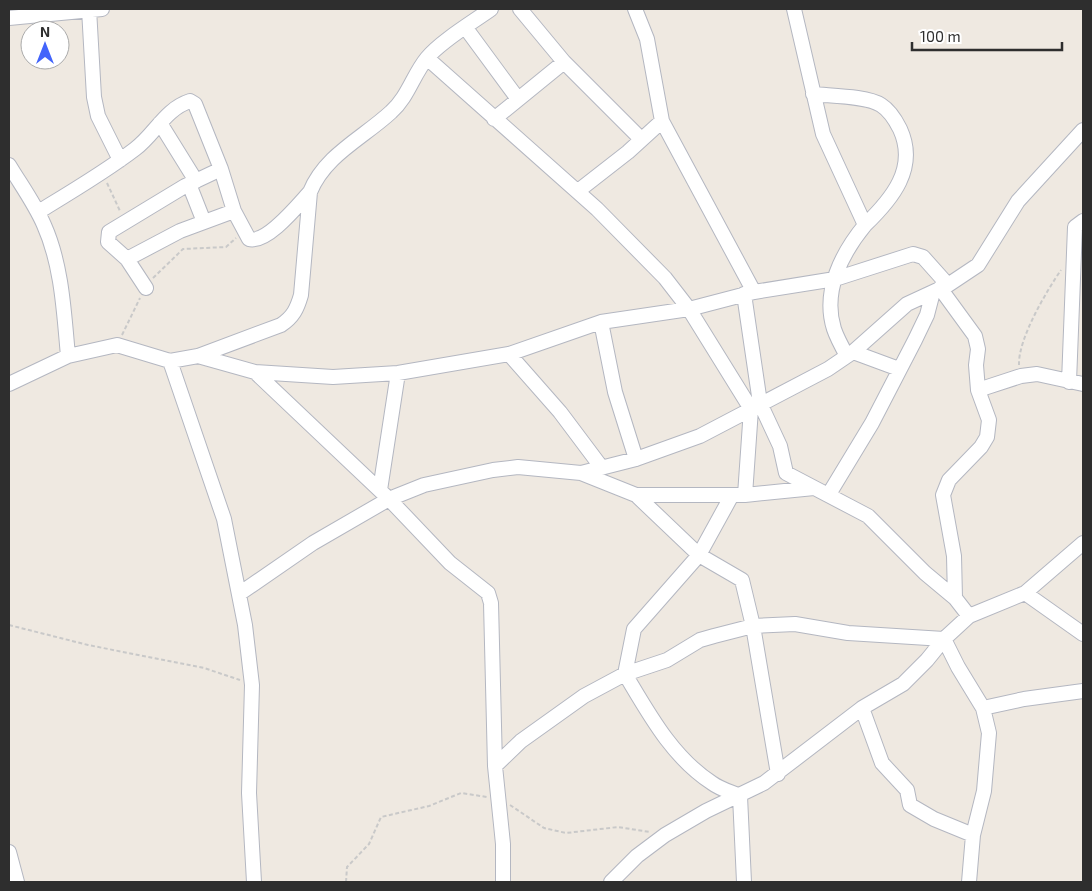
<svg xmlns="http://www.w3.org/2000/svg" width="1092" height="891" viewBox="0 0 1092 891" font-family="'Exo 2',sans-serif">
<rect width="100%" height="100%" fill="#efe9e1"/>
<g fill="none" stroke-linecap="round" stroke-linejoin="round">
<g stroke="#b4b7c1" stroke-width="16">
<path id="minor" d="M89 9 94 97 98 116 120 160
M520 9 564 62 641 139
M635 9 647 39 662 121 754 292
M794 9 823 134 865 225C842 253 822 291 834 329 837 338 842 347 847 356
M9 18 102 9
M465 27 518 99
M427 58 597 209 665 278 689 309 751 409 745 495H636
M813 94C831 96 867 96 881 105 889 110 896 121 900 129 918 168 892 199 865 225
M494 119 564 62
M160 123 196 181
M9 165C21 185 35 204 44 225 62 265 64 313 68 356
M189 184 204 222
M578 191 628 152 662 121
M38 212C71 192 105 172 135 149 155 134 165 109 190 101L195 104 221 169 234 211 249 239C267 244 298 205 310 192
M127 259 180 231 234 211
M146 288 127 259 108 242 109 232 185 186 221 169
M940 288 975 336 978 349 976 365 978 390
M744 294 760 403 780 446 786 473 868 516 925 573 955 598 969 616
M601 322 615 392 636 459
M853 352 899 369
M509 354 560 412 602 468
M198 356 255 372 333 377 398 373 509 354 601 322 689 309 754 292 835 279 913 254 923 257 948 285
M170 361 224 519 245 625 252 685 249 793 254 882
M255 372 389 499 450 563 488 593 491 603 495 766
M1069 382 1075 227 1083 221
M9 384 68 356 117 345 170 361 198 356 281 325C293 317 297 309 301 295L310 192C325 155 363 138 391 112 408 97 413 75 427 58 441 41 473 22 491 9
M581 473 636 495 699 555 742 580 753 626 778 774
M380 490 398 373
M829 494 872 423 915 340 927 315 933 292
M732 495 699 555 634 629 625 674C649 714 672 757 712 783 720 789 731 792 740 796L744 882
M745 495 814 488
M1025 593 1083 634
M239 594 313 543 389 499 424 485 493 470 518 467 581 473 636 459 700 436 828 369 853 352 907 304 948 285 978 265 1018 201 1083 130
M955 598 954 556 943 495 949 480 981 447 987 437 989 420 978 390 1021 376 1037 374 1083 384
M862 708 882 763 907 790 910 805 934 819 973 835
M983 708 1024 699 1083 691
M9 852 17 882
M503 882V844L495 766 521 741 584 696 625 674 667 660 700 640 714 636 753 626 795 624 848 633 944 639 969 616 1025 593 1083 543
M611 882 637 856 665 835 706 811 764 783 862 708 903 684 927 660 944 639 958 667 983 708 989 733 984 791 973 835 969 882"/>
</g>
<path stroke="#c9c9c9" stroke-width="2" stroke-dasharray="4 2.5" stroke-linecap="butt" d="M107 183 120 211
M153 278 183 249 226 247 236 238
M122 335 140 298
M1019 365C1018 339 1046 292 1061 270
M9 625 88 645 204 668 240 680
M510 805 544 828 566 833 618 827 650 832
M346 882 347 867 369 844 381 817 429 806 461 793 487 797"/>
<use href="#minor" stroke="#fff" stroke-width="14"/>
</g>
<rect width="1092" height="891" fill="none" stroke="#2e2e2e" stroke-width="20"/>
<g transform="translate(45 45)"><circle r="24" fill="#ffffff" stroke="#ababab"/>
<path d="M0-4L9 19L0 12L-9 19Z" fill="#4264fb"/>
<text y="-8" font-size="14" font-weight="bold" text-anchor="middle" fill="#2e2e2e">N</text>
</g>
<path d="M912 42v8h150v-8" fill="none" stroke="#2e2e2e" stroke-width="2.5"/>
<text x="920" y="42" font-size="15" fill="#2e2e2e" stroke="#ffffff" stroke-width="4" paint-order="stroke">100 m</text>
</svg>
